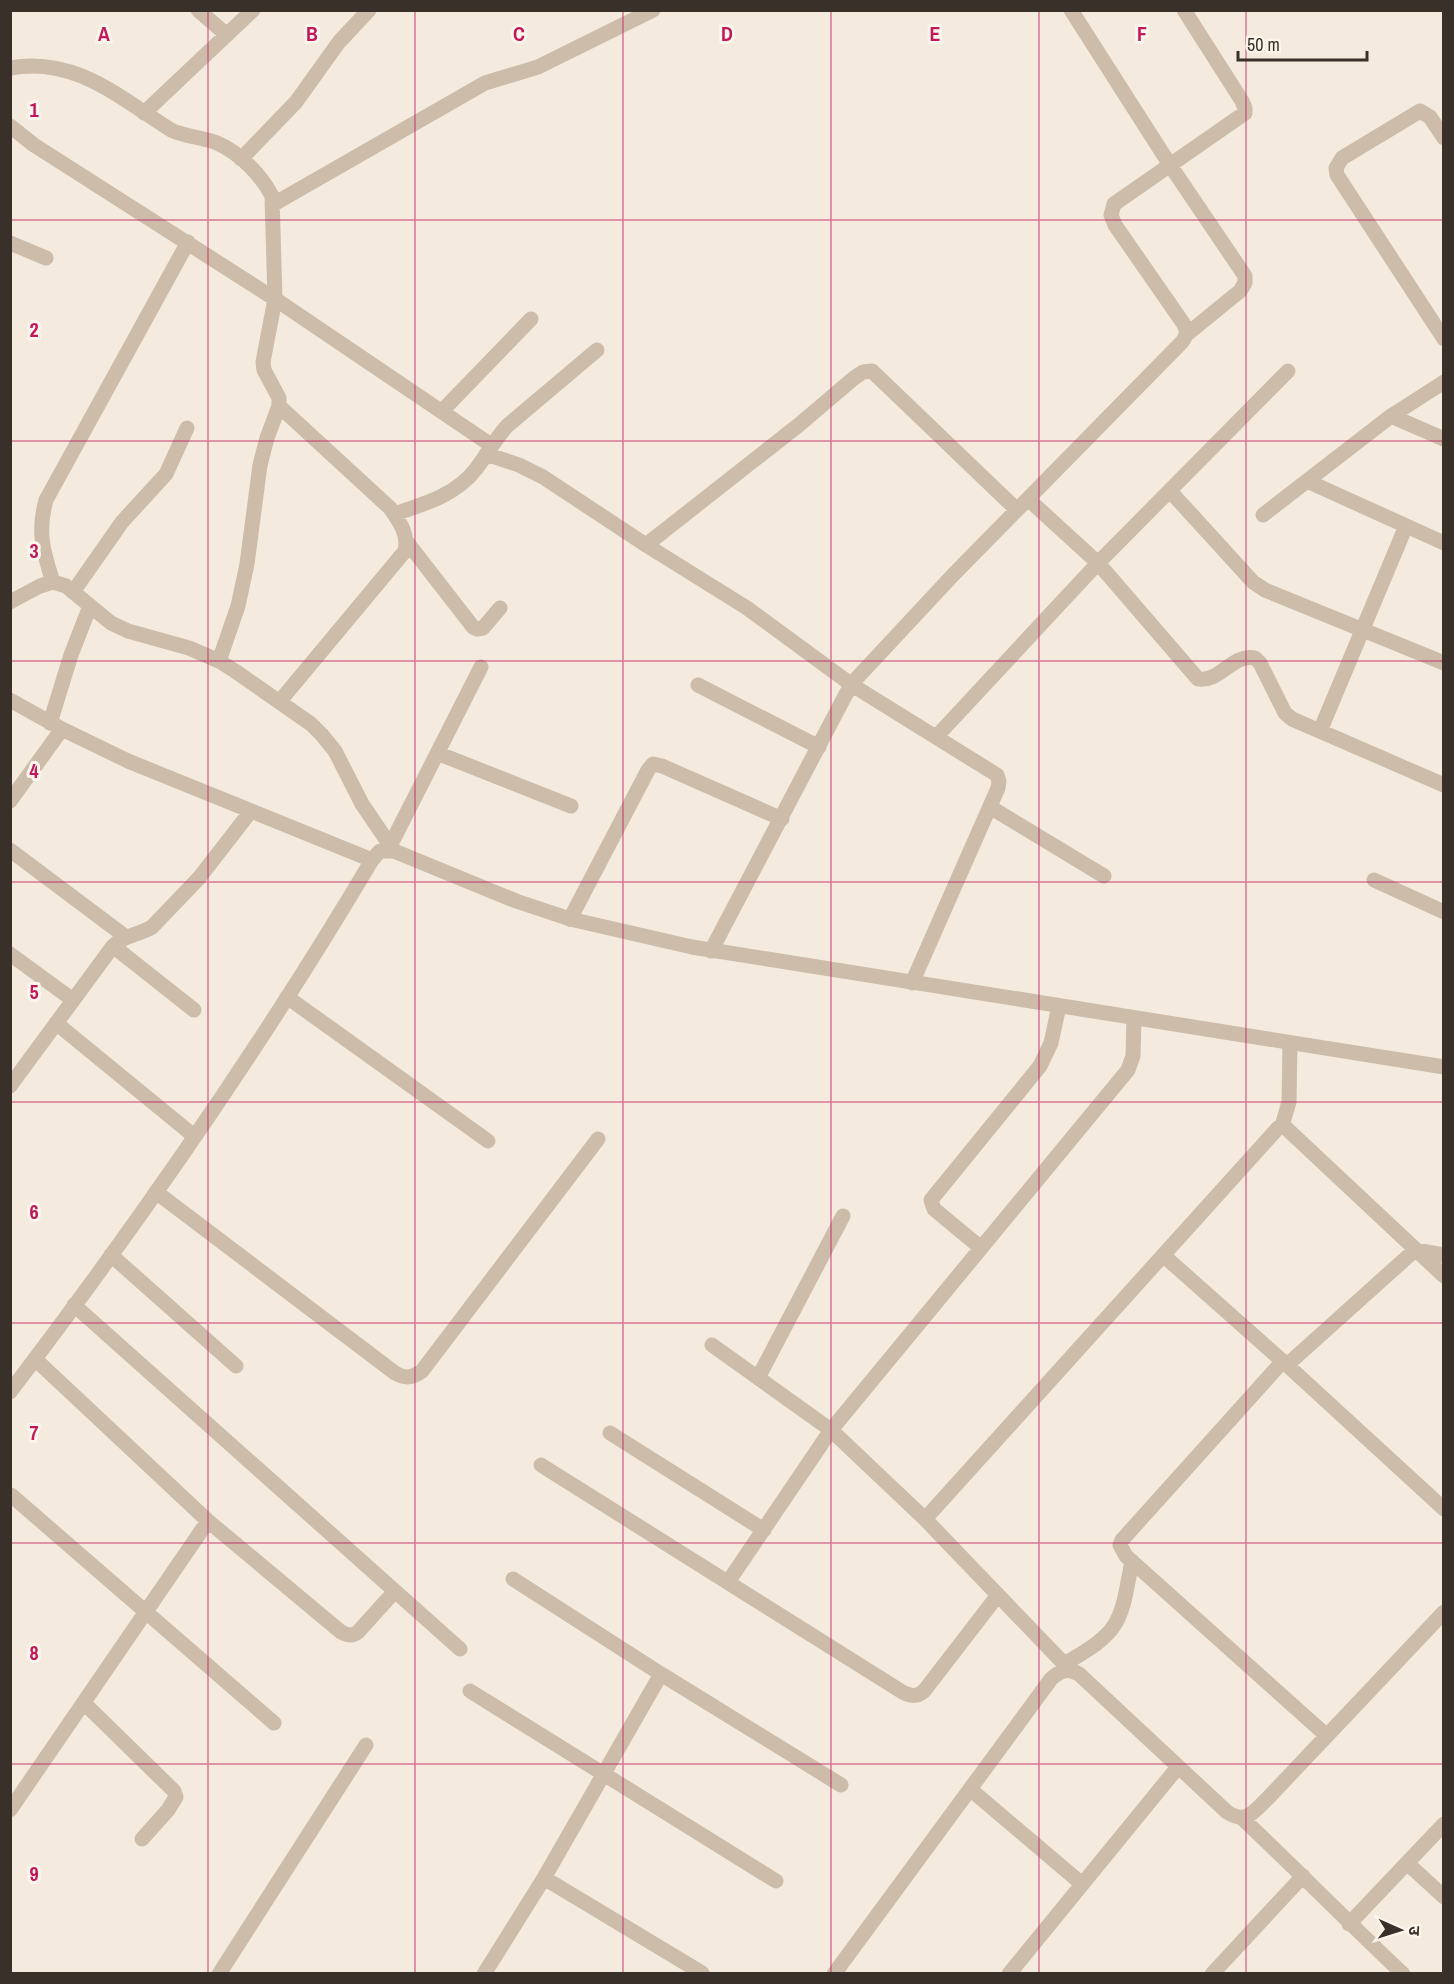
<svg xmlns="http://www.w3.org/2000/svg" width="1454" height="1984" viewBox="0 0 1454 1984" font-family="'Archivo Narrow','Noto Sans Devanagari',sans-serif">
<rect width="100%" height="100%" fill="#f4ebde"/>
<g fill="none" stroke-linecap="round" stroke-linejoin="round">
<path stroke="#ccbca9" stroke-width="15" d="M198 10 227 35
M1071 10 1170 165 1245 276V283L1240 291 1186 335
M10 68C75 56 120 98 171 130 186 137 202 137 217 143 240 153 261 175 272 196L275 299 263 362 264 370 279 398V406L267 438 260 465 247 564 238 606 219 661
M144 113 253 10
M10 126 34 145 275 299 491 445
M1444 138 1430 117 1420 111 1342 158 1336 168 1337 175 1444 339
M241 159 296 102 339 42 369 10
M272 205 485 83 538 67 653 10
M10 243 46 258
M279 406 390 508C399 521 409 534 405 551L280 701
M442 411 531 319
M1391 416 1444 439
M486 454 519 465 543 477 646 545 747 608 852 685 997 775 999 781 998 788 912 983
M1307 481 1444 543
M1170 491 1253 582 1265 590 1444 663
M1028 499 1098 563 1198 679C1219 683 1233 653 1255 658L1260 663 1285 713 1292 719 1444 785
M394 514C425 504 456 495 476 469 487 455 495 439 507 426L597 350
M1263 515 1391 416 1444 382
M407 542 473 627 477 629 483 628 500 608
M646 545 800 424 854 378 863 372 872 371 1017 510
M53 582C43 551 37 532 46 500L188 242
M73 592 122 522 166 474 187 428
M10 602 40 586 53 582 66 586 111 623 128 631 189 648 219 661 235 671 311 724 322 735 335 751 362 804 394 851
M698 685 819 747
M10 700 62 729 128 761 372 860
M50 723 71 655 90 606
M1320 731 1406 526
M936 737 1098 563 1288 371
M437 753 571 806
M10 801 62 729
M990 807 1104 876
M390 846 481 667
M10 850 126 937
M1374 880 1444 912
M570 919 648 770 653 764 662 766 782 819
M113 946 194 1010
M711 951 846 694 856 679 953 575 1182 342C1187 335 1188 331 1183 323L1115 225 1111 215 1114 204 1245 113V108L1242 101 1184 10
M10 954 73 1000
M287 997 488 1141
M56 1023 194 1136
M10 1086 113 946C124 935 139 935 152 927L199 878 251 811
M1282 1126 1289 1102 1290 1043
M156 1192 395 1373C406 1379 412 1378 422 1371L598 1139
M981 1248 934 1209 931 1200 1040 1066 1051 1043 1059 1006
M111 1255 236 1366
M1163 1255 1287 1365 1444 1509
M74 1305 460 1649
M712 1345 831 1430 925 1519 1069 1669
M35 1359 208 1521 341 1632C347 1635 352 1637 358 1632L395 1591
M1283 1361 1122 1540 1120 1545 1126 1556 1327 1736
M1287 1365 1415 1250 1444 1255
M758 1378 843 1216
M610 1433 764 1530
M541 1465 904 1693C912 1696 917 1697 924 1691L998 1595
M11 1495 274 1723
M925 1519 1278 1128 1282 1126 1286 1128 1444 1276
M728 1582 831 1430 1128 1070 1133 1056 1134 1018
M1064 1664C1122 1631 1120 1624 1132 1561
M661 1674 841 1785
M470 1691 776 1881
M84 1703 174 1791 176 1797 168 1810 142 1839
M970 1789 1082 1884
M10 1810 208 1521
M1243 1819C1297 1870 1349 1923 1403 1974
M1407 1863 1444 1897
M544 1878 702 1973
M1349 1924 1444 1824
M219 1974 366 1745
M484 1974 544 1878 661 1674 513 1579
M834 1974 1051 1679C1061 1670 1067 1668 1079 1674L1227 1812C1247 1825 1254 1811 1268 1798L1444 1612
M1009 1974 1178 1767
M1212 1974 1303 1876"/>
<path stroke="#ccbca9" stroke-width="15" d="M10 1392C140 1221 263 1044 372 860L380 851H394L516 901 570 919 692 947 1444 1067"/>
</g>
<path fill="none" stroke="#c2185b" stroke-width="1.5" stroke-opacity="0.55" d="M208 10V1974M415 10V1974M623 10V1974M831 10V1974M1039 10V1974M1246 10V1974M10 220H1444M10 441H1444M10 661H1444M10 882H1444M10 1102H1444M10 1323H1444M10 1543H1444M10 1764H1444"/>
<g font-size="20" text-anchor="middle" font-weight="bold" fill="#c2185b" stroke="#fbf5eb" stroke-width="6" stroke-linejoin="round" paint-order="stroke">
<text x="104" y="41">A</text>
<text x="312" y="41">B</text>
<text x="519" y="41">C</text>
<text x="727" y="41">D</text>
<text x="935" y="41">E</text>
<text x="1142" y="41">F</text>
<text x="34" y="117">1</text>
<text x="34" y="337">2</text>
<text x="34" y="558">3</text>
<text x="34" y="778">4</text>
<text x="34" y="999">5</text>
<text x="34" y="1219">6</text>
<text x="34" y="1440">7</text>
<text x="34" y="1660">8</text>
<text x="34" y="1881">9</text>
</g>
<rect width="1454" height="1984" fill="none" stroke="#393029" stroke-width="24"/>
<g transform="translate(1400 1930) rotate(93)" stroke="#fbf5eb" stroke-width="4.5" paint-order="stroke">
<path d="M0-4.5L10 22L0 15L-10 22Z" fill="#393029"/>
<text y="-9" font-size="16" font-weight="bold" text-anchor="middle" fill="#393029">उ</text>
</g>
<path d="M1238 51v9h129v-9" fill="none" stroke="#393029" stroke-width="3"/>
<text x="1247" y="51" font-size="18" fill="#393029" stroke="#fbf5eb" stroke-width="4.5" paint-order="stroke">50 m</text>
</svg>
